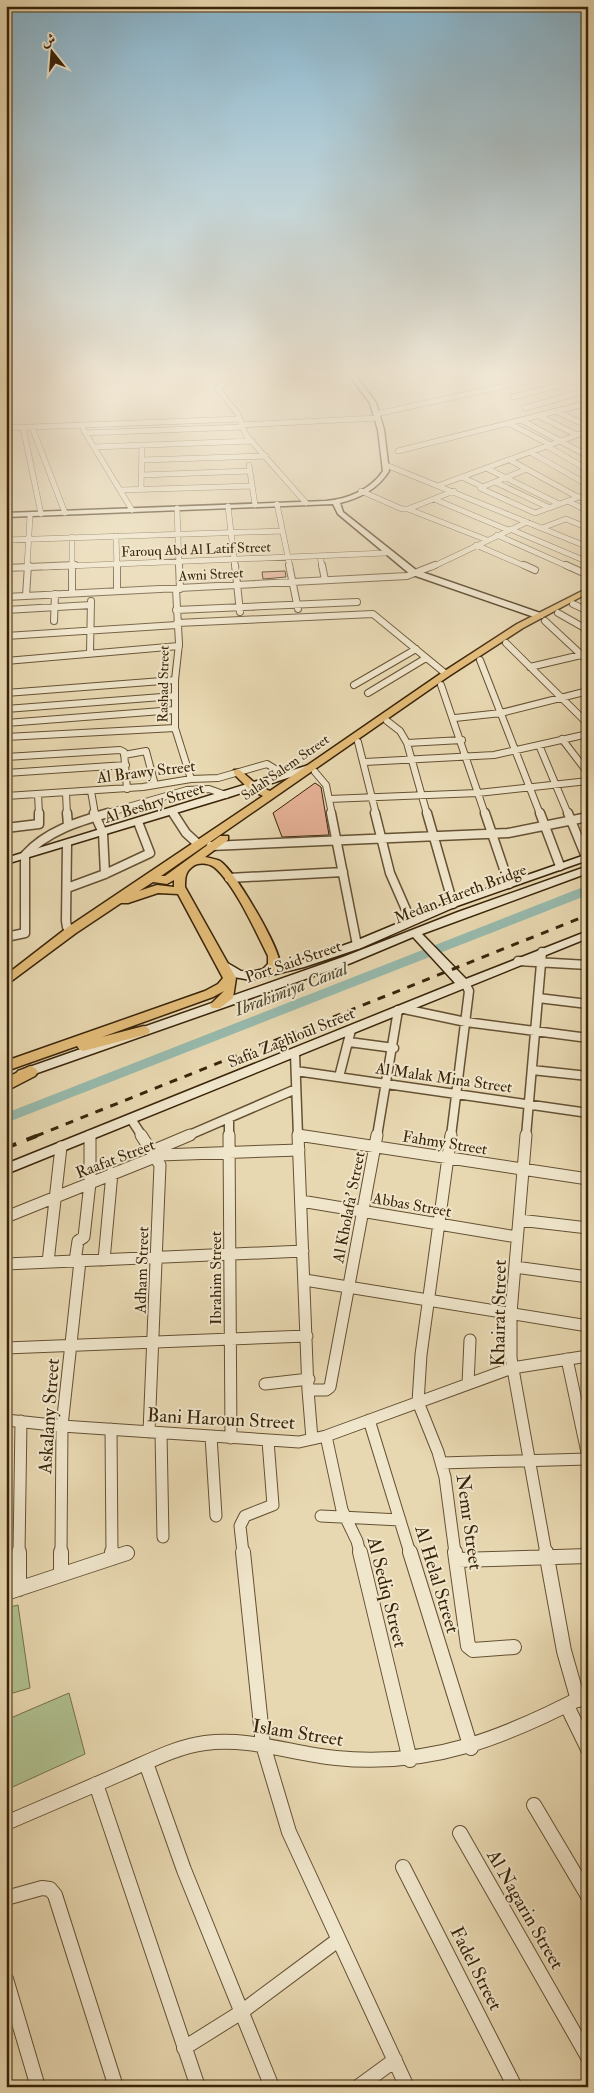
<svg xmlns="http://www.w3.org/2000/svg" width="594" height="2093" viewBox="0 0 594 2093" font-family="'IM FELL Double Pica',Amiri,serif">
<rect width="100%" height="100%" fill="#e8d8b1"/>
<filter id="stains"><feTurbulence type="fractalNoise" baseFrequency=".004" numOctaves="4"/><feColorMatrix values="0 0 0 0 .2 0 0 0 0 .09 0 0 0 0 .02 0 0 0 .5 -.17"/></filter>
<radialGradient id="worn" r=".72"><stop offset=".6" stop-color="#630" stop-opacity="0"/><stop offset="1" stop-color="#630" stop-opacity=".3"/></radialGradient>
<path fill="#b0c090" stroke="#74724c" d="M18 1605 30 1688 6 1695V1608Z
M69 1693 85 1754 6 1790V1720Z"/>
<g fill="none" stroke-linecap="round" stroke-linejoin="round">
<path stroke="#97baad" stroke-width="9" d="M6 1118 588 890"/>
</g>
<path fill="#e6b197" stroke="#392409" d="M285 571 286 577 263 579 262 572Z
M315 783 321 787 329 835 282 837 273 813Z"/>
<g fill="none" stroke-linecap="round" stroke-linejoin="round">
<g stroke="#655133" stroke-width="6">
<path id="street-far4" d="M229 375 227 381 217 388 238 414 246 435 306 503
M513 397 588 378
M525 408 588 390
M557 412 588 426
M376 414 555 375
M539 416 577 435
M523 421 588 456
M510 424 551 445
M241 425 378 418
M23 427 41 514
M32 427 65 513
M6 428 240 419
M83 429 132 510
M85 433 242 427
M547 446 588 470
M94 447 252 441
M398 451 588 403
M530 452 588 485
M142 460 266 456
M510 460 574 495 588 500
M249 465 255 505
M386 465 588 547
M486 468 559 504
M527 469 480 488 535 513 579 497
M141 475 250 471
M462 477 483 487
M495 482 550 508
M440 485 588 431
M121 490 252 486
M141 490 142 445
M361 491 402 509H408
M454 491 408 509 487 540
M434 499 508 530
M568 501 588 511
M277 504 290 567
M228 506 235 567
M177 508 179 567
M542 528 566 519 588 528
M510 529 588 562
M497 535 569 567
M116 536 117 567
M72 537V567
M6 540 282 531
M476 545 527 567
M320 556 322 567
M27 567 30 516
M44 567 386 553
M432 567 527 522"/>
</g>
<g stroke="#655133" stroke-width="8">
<path id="street-far3" d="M72 565V593
M117 565V591
M179 565 180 589
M235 565 240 612
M289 565 298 609
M322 565 325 580
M524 565 535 570
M566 565 588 575
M6 568 75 565
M176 589 179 644 175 680V728L191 779
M26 596 28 565
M6 597 407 576 435 565
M586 597 588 598
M573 604 588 611
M6 610 91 605
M176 610 357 602
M558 613 588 630
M54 621 55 594
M545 621 588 661
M177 623 373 614 446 674
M6 636 177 625
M506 643 588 724
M90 653 91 601
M480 660 540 814
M6 661 179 646
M530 667 581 655
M354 685 416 649
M441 685 485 814
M6 693 175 680
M368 693 426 658
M6 709 175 696
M455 718 501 713 588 691
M387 721 400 731 407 743 427 814
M6 723 175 710
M6 737 175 728
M562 739 588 773
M358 742 376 814
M407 743 462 740
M539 745 568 814
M124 755 146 751 155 785
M6 757 120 750 124 752 127 789
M365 762 494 755 588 734
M315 772 326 785 332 814
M6 773 126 765
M91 791 95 814
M66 793 67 814
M38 794 39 814
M6 796 143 787 191 779 218 778 267 764 285 775
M329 799 478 793 588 781
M172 812 174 814
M104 814 187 790 209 789 226 795"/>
</g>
<g stroke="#655133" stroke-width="11">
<path id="street-far2" d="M67 813 68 825
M94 813 103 833 105 874
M173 813 186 833 198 844
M331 813 357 945
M375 813 390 873 411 921
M427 813 453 904
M485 813 509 884
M540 813 560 866
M568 813 586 857
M6 828 39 824V813
M67 844 66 921 67 927 72 930
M211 846 508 833 588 817
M229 878 343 872
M67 888 105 874 150 853 138 822
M6 937 25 933V855C47 831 77 822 108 813
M518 961 588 965
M538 998 588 1004
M404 1009 466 1022 588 1038
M349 1042 394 1048
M295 1053 298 1136
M532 1070 588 1076
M296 1071 588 1113
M339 1077 351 1030
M229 1118V1136
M131 1119 142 1136
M298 1135 305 1136
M187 1136 296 1089
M377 1136 398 1010
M451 1136 469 991 465 983
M526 1136 542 952"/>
</g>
<g stroke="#655133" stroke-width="13">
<path id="street-far1" d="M141 1135 160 1165 149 1432
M229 1135 231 1438
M298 1135 308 1390 312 1439
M298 1135 588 1179
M451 1135 421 1355 418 1402 438 1452 445 1477 455 1553
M526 1135 511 1313V1358L546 1553
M152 1151 190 1135
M301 1201 517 1237
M6 1217 160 1155 299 1150
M519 1220 588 1228
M104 1260 112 1173
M75 1261 78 1241 84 1237 90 1183V1136
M48 1262 61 1147
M6 1264 303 1251
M515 1267 588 1277
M305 1280 588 1326
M6 1348 307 1336
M567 1359 588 1457
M265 1384 309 1379
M468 1384 470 1340
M308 1390H326L330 1387 377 1135
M6 1420 62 1426 299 1442 326 1436 512 1368 588 1356
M369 1420 410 1553
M111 1429 112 1553
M161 1433 163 1537
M211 1436 216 1516
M326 1436 342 1510 357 1541 360 1553
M441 1463 588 1459
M321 1516 400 1520
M19 1553 21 1421
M61 1553 62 1426 80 1261
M243 1553 240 1526 245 1516 273 1505 268 1441"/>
</g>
<g stroke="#655133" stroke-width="16">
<path id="street" d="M112 1552V1558
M243 1552 263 1745 289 1832 407 2087
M360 1552 410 1760
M410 1552 471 1748
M455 1552 468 1646 473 1650 514 1647
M546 1552 564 1651 578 1700
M457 1560 588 1556
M61 1574V1552
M19 1589V1552
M6 1593 127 1553
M567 1706 588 1749
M146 1763 184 1870 272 2087
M96 1784 198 2087
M534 1805 588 1896
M6 1823C44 1807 82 1790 120 1774 148 1762 175 1747 205 1743 250 1737 293 1754 336 1758 431 1768 506 1737 588 1694
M460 1833 588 2057
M403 1867 515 2087
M6 1898 42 1888 50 1889 55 1895 116 2087
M6 1979 38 2087
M184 2048 240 2013 338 1940
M358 2087 395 2060"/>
</g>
<g stroke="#392409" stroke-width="3">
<path id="secondary" d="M349 375H355L376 403 384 430 389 471C378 489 360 498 340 503L343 512 416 570 543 614V618H537L410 574 338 514 333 504 6 517V513L326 501C348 499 370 490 383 471L378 430 370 403Z
M309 765 312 766V770L229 797 6 864V858Z
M588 854V860L457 906 361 948 304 967 251 980 234 977 219 965 224 961 241 971 251 972 302 960 353 942 449 902Z
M588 866V873L422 934 466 979 588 931V938L6 1174V1164L455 983 413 937 351 963 26 1077H18L16 1074 18 1071 343 957 458 912Z"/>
</g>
<g stroke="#392409" stroke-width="3">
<path id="primary" d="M588 588V593L523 628 449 676 161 876H165L220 836H228V840L205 857C210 858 216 859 220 861 235 871 280 948 280 965L270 975 266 976 260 972 268 964V956C256 932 234 883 214 867 208 863 198 862 192 867 185 872 185 879 185 887L236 978 233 998 220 1008H212L210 1005 224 991 213 997 102 1037 144 1026 148 1028 150 1031 148 1034 83 1051 79 1049 77 1046 6 1071V1061L205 991 218 984 223 978 178 894 158 893 128 903H121L76 933 6 985V975L68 927 263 796 249 789 234 774V770H240L257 785 270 791 443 672 517 624ZM174 880V887L157 885 139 891 153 882 167 884Z"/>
</g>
<g stroke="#392409" stroke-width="3">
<path id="highway" d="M30 1066 35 1068 38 1072 35 1076 6 1091V1078Z"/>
</g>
<use href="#street-far4" stroke="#f0e6cc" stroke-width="5"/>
<use href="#street-far3" stroke="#f0e6cc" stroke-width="6"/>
<use href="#street-far2" stroke="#f0e6cc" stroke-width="8"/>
<use href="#street-far1" stroke="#f0e6cc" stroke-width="11"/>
<use href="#street" stroke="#f0e6cc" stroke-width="14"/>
<use href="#secondary" fill="#f0e6cc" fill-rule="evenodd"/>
<use href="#primary" fill="#e4bc78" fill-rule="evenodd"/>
<use href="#highway" fill="#e4bc78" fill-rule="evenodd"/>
<path stroke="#392409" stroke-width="3" stroke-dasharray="8 8" stroke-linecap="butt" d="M36 1136 588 915"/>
<path stroke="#392409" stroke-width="4" stroke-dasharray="11 11" stroke-linecap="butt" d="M6 1148 39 1135"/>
</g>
<linearGradient id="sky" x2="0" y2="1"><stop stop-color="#87b6d0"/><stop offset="0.56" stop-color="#f5eddc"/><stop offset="1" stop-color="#f5eddc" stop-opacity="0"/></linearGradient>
<rect width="594" height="668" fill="url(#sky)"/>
<g text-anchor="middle" stroke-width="4" stroke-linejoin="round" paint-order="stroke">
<g font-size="14" fill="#392409" stroke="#f0e6cc">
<text transform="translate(196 549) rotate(-2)" y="5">Farouq Abd Al Latif Street</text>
<text transform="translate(211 574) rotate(-3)" y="5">Awni Street</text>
<text transform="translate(163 684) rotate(-89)" y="5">Rashad Street</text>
<text transform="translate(285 767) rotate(-35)" y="5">Salah Salem Street</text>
</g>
<g font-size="16" fill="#392409" stroke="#f0e6cc">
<text transform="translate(146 771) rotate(-7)" y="6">Al Brawy Street</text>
<text transform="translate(154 802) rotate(-17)" y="6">Al Beshry Street</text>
<text transform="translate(460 893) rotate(-21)" y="6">Medan Hareth Bridge</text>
<text transform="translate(293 961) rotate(-19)" y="6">Port Said Street</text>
<text transform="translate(291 1037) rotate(-22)" y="6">Safia Zaghloul Street</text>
<text transform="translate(444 1077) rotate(8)" y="6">Al Malak Mina Street</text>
<text transform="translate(445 1142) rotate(9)" y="6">Fahmy Street</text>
<text transform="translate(115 1158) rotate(-21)" y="6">Raafat Street</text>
<text transform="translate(412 1204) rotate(10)" y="6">Abbas Street</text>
<text transform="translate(348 1207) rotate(-79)" y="6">Al Kholafa' Street</text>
<text transform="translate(141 1270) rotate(-88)" y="6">Adham Street</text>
<text transform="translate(215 1278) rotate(-90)" y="6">Ibrahim Street</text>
</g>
<g font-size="18" font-style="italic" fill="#504a32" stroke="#f0e6cc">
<text transform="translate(291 989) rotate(-21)" y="6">Ibrahimiya Canal</text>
</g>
<g font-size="19" fill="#392409" stroke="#f0e6cc">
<text transform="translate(498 1313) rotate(-89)" y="7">Khairat Street</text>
<text transform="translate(48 1416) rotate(-86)" y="7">Askalany Street</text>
<text transform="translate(221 1418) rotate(3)" y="7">Bani Haroun Street</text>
<text transform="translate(470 1522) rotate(82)" y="7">Nemr Street</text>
<text transform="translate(438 1579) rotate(73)" y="7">Al Helal Street</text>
<text transform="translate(388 1592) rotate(76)" y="7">Al Sediq Street</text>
<text transform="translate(298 1732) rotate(9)" y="7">Islam Street</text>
<text transform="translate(526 1909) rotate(60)" y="7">Al Nagarin Street</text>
<text transform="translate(477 1968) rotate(63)" y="7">Fadel Street</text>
</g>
</g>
<rect width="594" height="2093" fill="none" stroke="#e8d8b1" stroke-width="25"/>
<rect x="8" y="8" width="579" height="2078" fill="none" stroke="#392409" stroke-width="2.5"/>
<rect x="12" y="12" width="569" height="2068" fill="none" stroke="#392409"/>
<g transform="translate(52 52) rotate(343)" stroke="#f0e6cc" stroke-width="4" paint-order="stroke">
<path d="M0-4L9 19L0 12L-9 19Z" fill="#392409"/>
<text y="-8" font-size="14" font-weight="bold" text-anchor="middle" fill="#392409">ش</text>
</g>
<rect width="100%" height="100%" filter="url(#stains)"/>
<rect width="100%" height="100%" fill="url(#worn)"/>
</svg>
